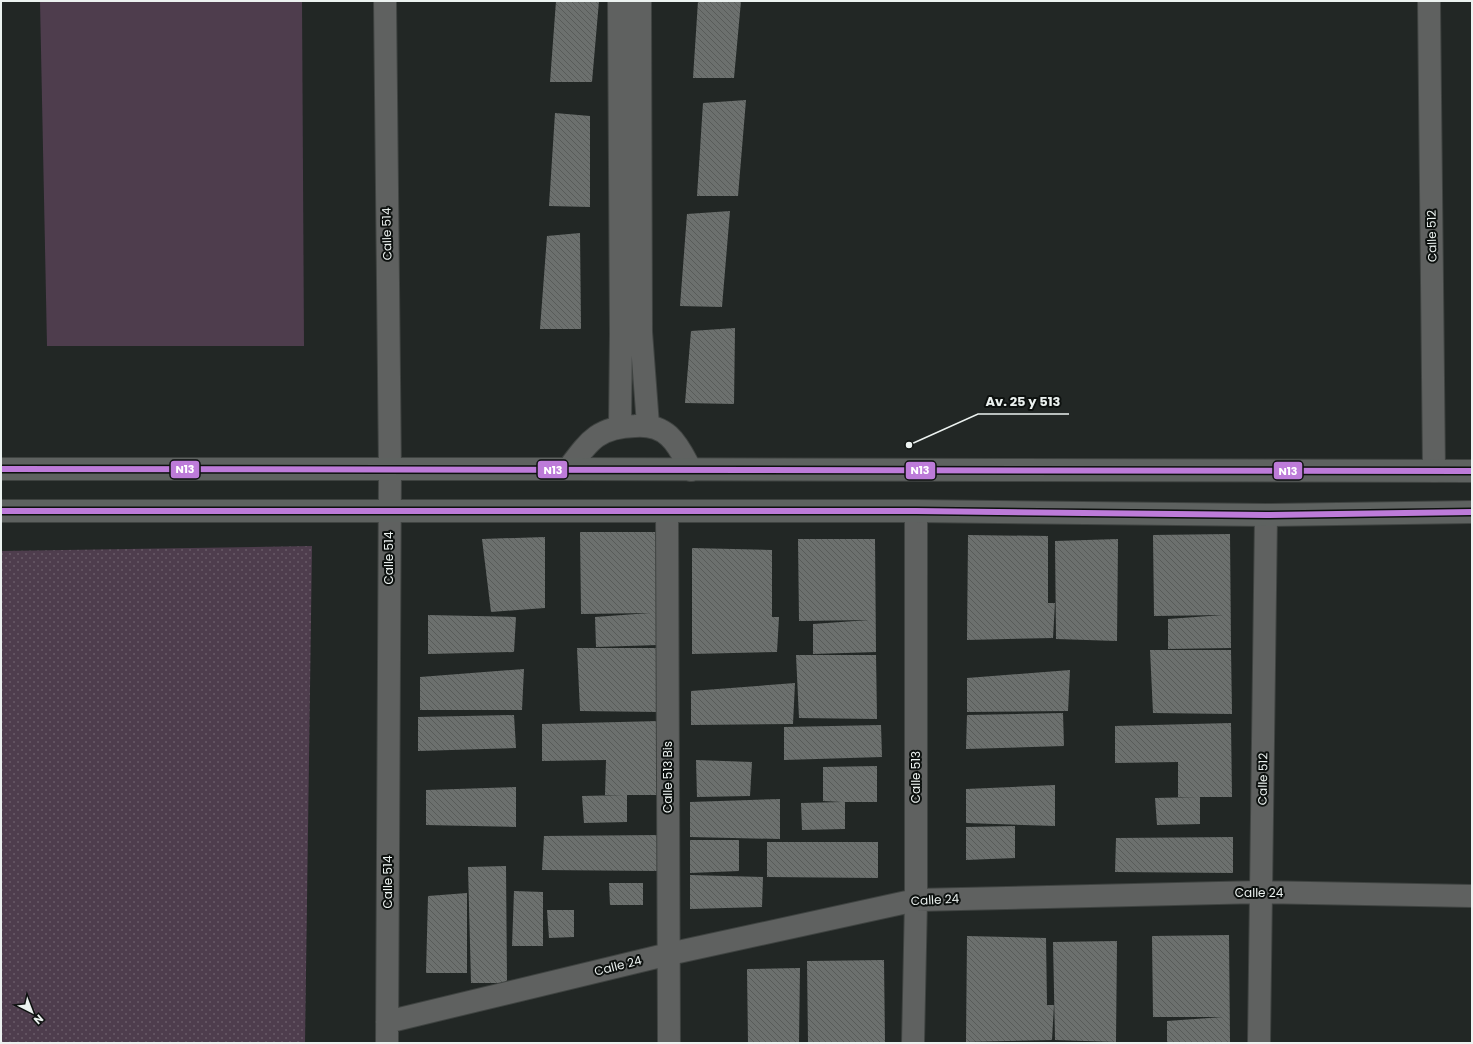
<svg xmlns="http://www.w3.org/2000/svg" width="1473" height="1044" viewBox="0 0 1473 1044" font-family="Poppins,sans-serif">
<defs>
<pattern id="grass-dots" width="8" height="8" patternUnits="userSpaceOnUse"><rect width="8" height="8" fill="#4e3d4d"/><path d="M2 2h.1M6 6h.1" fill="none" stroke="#685a67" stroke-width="1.8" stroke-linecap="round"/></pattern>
<pattern id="building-back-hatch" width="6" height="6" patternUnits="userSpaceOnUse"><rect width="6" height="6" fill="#6c706e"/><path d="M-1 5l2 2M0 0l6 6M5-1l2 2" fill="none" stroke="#585b59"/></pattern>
</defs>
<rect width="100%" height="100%" fill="#222725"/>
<path fill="url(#grass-dots)" d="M312 546 305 1043H1V551Z"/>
<path fill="#4e3d4d" d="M40 1H302L304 346H47Z"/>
<path fill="url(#building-back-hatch)" d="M556 1H599L592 82H550Z
M698 1H741L734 78H693Z
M746 100 738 196H697L703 103Z
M555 113 590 116V207L549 206Z
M730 211 722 307 680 306 687 214Z
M580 233 581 329H540L547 236Z
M735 328 734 404 685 403 691 331Z
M580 532H657L658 645 596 647 595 617 650 613 581 614Z
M1230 534 1231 648 1168 649V619L1223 615 1154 616 1153 535Z
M968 535 1048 536V603H1055L1053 638 967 640Z
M545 537V608L491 612 482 539Z
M798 539H875L876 652 813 654V624L869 620 799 621Z
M1118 539 1117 641 1056 639 1055 541Z
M692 548 772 550V617H779L777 652 692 654Z
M428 615 516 617 514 652 428 654Z
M577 648H658L659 712 580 711Z
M1150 650H1231L1232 714 1153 713Z
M796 655H876L877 719 799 718Z
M524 669 522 710H420V677Z
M1070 670 1068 711 967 712V678Z
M795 683 793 724 691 725V691Z
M1063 713 1064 746 966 749 967 715Z
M514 715 516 748 418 751V717Z
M659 721 660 795H627V822L584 823 582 796 625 795H605L606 760 542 761V724Z
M1231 723 1232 797H1200V824L1157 825 1155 798 1197 797H1178V762L1115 763V726Z
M881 725 882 757 784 760V727Z
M696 760 752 762 750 796 697 797Z
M877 766V802H845V829L802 830 801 803 842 802 823 801V767Z
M1055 785V826L966 823V789Z
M516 787V827L426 825V790Z
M780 799V839L690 837V802Z
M1015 826V858L966 860V827Z
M660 835V871L542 870 544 836Z
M1233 837V873L1115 872 1116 838Z
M690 840H739V871L690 873Z
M767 842H878V878L767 877Z
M506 866 507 983H471L468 867Z
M690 875 763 877 762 907 690 909Z
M609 883H643V905H610Z
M514 891 543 892V946H512Z
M467 893V973H426L428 896Z
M547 910H574V937L549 938Z
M1229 935 1230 1043H1167V1021L1223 1017H1153L1152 936Z
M967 936 1046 938 1047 1005H1054L1052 1040 966 1042Z
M1117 941 1116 1042 1055 1040 1053 942Z
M884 960 885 1043H877V1042L808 1043 807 961Z
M800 968 799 1043H748L747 969Z"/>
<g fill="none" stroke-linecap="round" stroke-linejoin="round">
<g stroke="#3f4341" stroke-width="24">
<path id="minor" d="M385 1 390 470 387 1043
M619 1 621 333 620 426
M640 1 641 332 648 425
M1429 1 1434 471
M568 469C589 441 598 427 635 426 648 425 659 427 669 436 679 445 685 459 691 470
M667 511 669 1043
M387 1022 669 954 916 900 1261 892 1472 896
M913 1043 916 900V511
M1259 1043 1266 515"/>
</g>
<g stroke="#3f4341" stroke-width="24">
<path id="major" d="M1 469H568L1472 471
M1 511H916L1266 515 1472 512"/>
</g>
<use href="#minor" stroke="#5f6160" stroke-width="22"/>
<use href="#major" stroke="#5e6260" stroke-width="22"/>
<g stroke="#0d110f" stroke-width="9">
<path id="bus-1" d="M1 469 1472 471
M1 511H916L1266 515 1472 512"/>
</g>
<use href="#bus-1" stroke="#bd7bd9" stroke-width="6"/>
</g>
<g text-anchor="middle" stroke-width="4" stroke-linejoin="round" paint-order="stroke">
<g font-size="12" fill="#ecf2f0" stroke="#0d110f">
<text transform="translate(387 234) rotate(-91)" y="4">Calle 514</text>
<text transform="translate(1432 236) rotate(-91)" y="4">Calle 512</text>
<text transform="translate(389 558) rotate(-90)" y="4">Calle 514</text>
<text transform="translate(668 777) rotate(-90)" y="4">Calle 513 Bis</text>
<text transform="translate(916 777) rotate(-90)" y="4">Calle 513</text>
<text transform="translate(1263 779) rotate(-89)" y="4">Calle 512</text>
<text transform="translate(388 882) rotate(-90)" y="4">Calle 514</text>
<text x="1259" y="897">Calle 24</text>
<text transform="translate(935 900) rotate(-3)" y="4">Calle 24</text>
<text transform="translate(618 966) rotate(-14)" y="4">Calle 24</text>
</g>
</g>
<path fill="none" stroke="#ecf2f0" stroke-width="1.5" d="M909 445L978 414H1069"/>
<circle fill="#ecf2f0" stroke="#0d110f" stroke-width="1.5" cx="909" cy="445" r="4"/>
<g font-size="13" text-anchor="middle" font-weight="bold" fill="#ecf2f0" stroke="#0d110f" stroke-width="4" stroke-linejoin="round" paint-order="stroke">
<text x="1023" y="406">Av. 25 y 513</text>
</g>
<g stroke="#0d110f" stroke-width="1.5">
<rect x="170" y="460" width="30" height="19" rx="4" fill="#bd7bd9"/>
<rect x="537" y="460" width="31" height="19" rx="4" fill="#bd7bd9"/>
<rect x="905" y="461" width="31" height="19" rx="4" fill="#bd7bd9"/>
<rect x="1273" y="461" width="30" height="19" rx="4" fill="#bd7bd9"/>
</g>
<g font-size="11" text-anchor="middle" font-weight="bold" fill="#fff">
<text x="185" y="473">N13</text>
<text x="553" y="474">N13</text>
<text x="920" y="474">N13</text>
<text x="1288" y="475">N13</text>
</g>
<rect width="1473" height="1044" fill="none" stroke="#ecf2f0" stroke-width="4"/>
<g transform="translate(32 1012) rotate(138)" stroke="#0d110f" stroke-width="3" paint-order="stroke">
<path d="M0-3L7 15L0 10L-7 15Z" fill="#ecf2f0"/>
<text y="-6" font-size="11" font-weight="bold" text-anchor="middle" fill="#ecf2f0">N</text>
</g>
</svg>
